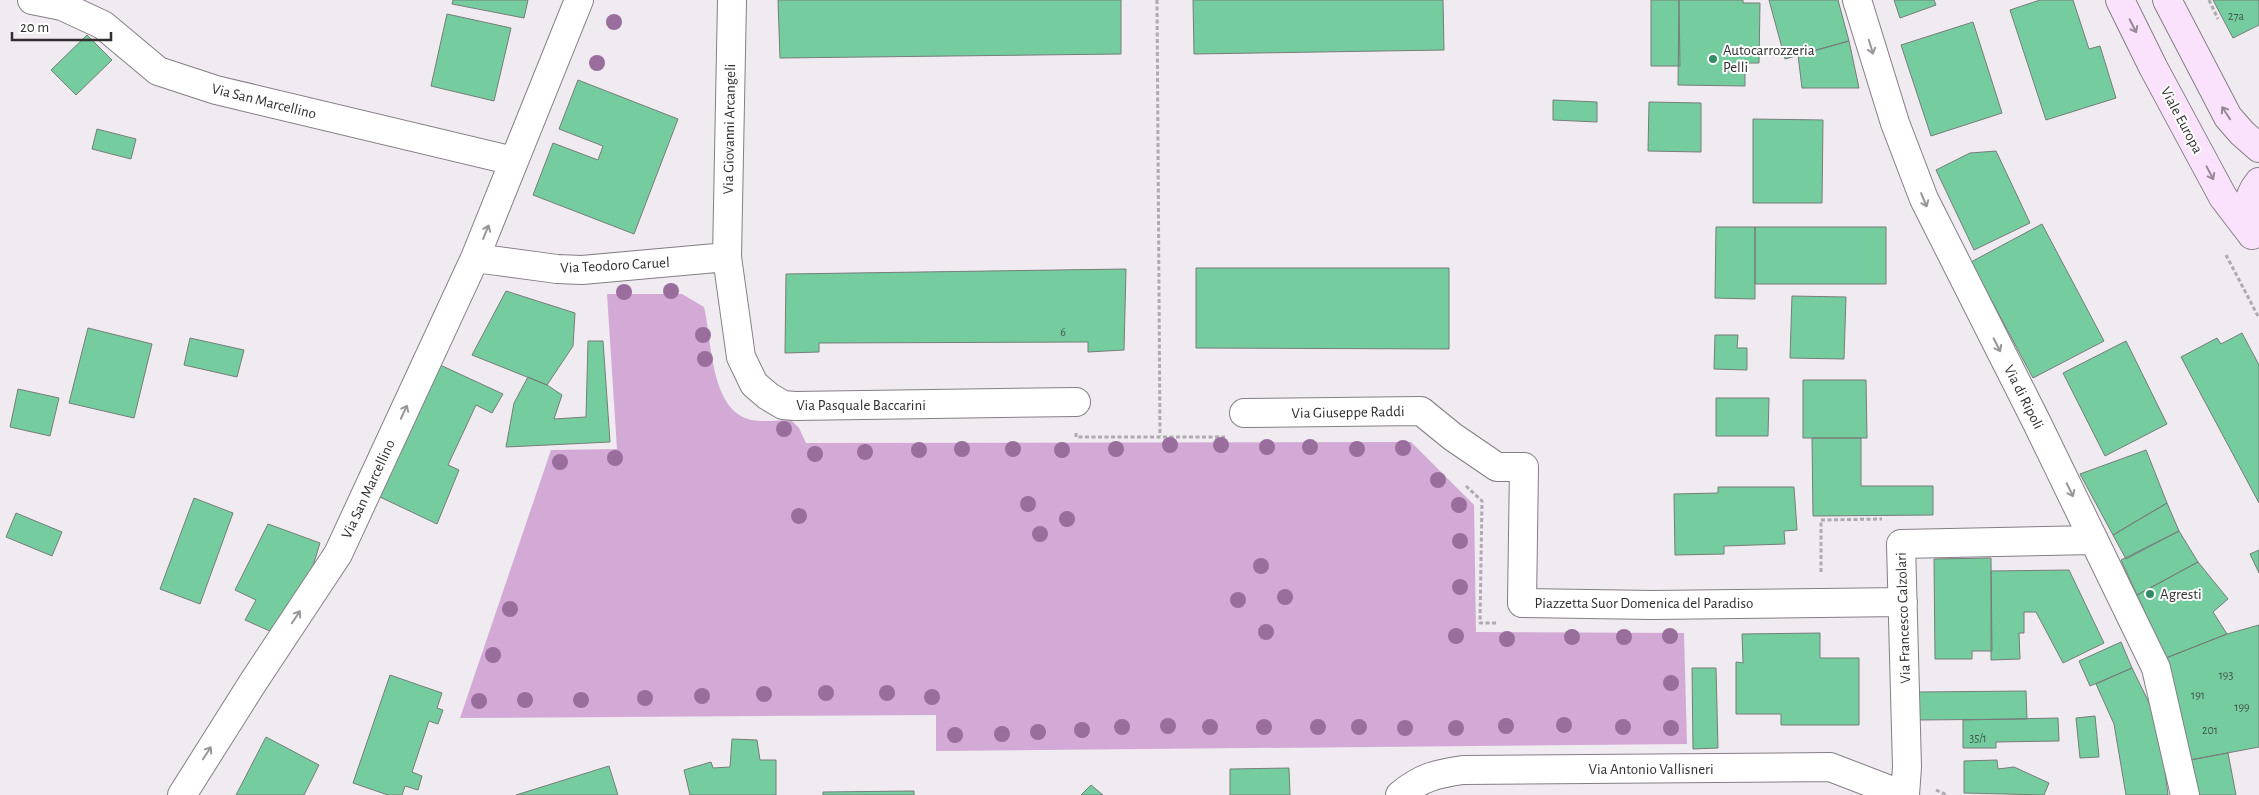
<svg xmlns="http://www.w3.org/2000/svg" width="2259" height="795" viewBox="0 0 2259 795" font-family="'Alegreya Sans',sans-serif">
<rect width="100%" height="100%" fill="#f0eaf1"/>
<path fill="#d3aad6" d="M607 294H682L704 307C712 340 710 407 748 419 758 423 780 420 791 420L799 428 806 443 1411 442 1474 505 1476 632 1684 633 1687 744 936 751V715L460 718 551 450 617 449Z"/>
<path fill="#75cd9f" stroke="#767d79" d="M453 0H528L524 18 452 4Z
M778 0H1121V54L780 58Z
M1193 0H1443L1444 50 1194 54Z
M1651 0H1679L1680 66H1651Z
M1679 0H1743V3H1760L1759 63H1745V86L1678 85Z
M1769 0H1838L1849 41 1785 59Z
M1894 0H1934L1936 5 1900 18Z
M2040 0H2073L2089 49 2100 46 2116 98 2046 120 2010 10Z
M2213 0H2259V25L2233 38Z
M447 14 511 28 494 101 431 86Z
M1973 22 2002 113 1931 136 1901 45Z
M87 35 112 60 76 95 51 70Z
M1849 41 1859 88H1802L1798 55Z
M578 80 678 119 634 234 533 195 553 143 598 160 603 146 559 129Z
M1553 100 1597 102V122L1553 120Z
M1649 102 1701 103V152L1648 151Z
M1753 119 1823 120 1822 203H1753Z
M97 129 136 139 131 159 92 149Z
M1996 151 2030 223 1974 250 1936 170 1970 153Z
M2042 224 2104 341 2033 378 1971 262Z
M1716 227H1755V299L1715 298Z
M1755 227H1886V284H1755Z
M1196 268H1449V349L1196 348Z
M1126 269 1124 350 1088 352V342L819 343V352L785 353 786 274Z
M506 291 575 313 573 346 547 385 472 355Z
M1792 296 1846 297 1844 359 1790 358Z
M88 328 152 344 134 418 69 403Z
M2242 333 2259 365V503L2181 357 2217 338 2221 344Z
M1715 335H1738L1737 348H1747V370L1714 369Z
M190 338 244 350 237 377 184 365Z
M588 341H603L610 442 506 447 514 403 528 377 547 385 562 395 554 419 586 417Z
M2126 341 2167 424 2105 456 2063 373Z
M438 364 503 394 492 413 476 405 448 465 459 470 437 524 380 497Z
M1803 380H1866L1867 438H1803Z
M18 389 59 398 50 436 10 427Z
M1716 398H1769L1768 436H1716Z
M1812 438H1861V486H1933V515L1813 516Z
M2146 450 2167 503 2113 535 2080 474Z
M1718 487H1794L1797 530 1784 531 1785 544 1724 546V554L1675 555 1674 494 1718 493Z
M194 498 233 513 200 604 160 589Z
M2167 503 2179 531 2126 559 2113 535Z
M16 513 62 532 52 556 6 537Z
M268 524 320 543 313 566 272 632 245 620 256 600 235 590Z
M2179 531 2198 562 2137 595 2121 560Z
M2259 550V573L2250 554Z
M1991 558 1992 651H1972V659H1935L1934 559Z
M2198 562 2228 599 2213 612 2227 634 2166 658 2137 595Z
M2069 570 2104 643 2063 663 2036 612H2024V633H2019L2020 659 1991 660V571Z
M2259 625V747L2190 760 2166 658 2227 634Z
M1820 633V658H1859V725H1781V714H1736V662L1743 663 1742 634Z
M2121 642 2132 668 2090 686 2079 661Z
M1692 668H1716L1718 748 1693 749Z
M2132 668 2159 723 2168 795H2126L2114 724 2096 684Z
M390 675 442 693 437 708 443 710 438 724 429 721 412 772 422 776 418 790 405 786 402 795H388L353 783Z
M2026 691 2027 719 1919 720V692Z
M2095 716 2099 757 2080 758 2076 718Z
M2058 718 2059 741 1996 742V748H1963V720Z
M266 737 319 765 304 795H236Z
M732 739 757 740 760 760H776V795H690L684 770 711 762 713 768 730 767Z
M2228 753 2236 795H2196L2190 760Z
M1997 760 1998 769 2014 767 2049 783 2044 795 1964 793V761Z
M609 766 618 795H516Z
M1289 768 1290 795H1230V769Z
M1091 785 1103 795H1081Z
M914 791V795H823V792Z"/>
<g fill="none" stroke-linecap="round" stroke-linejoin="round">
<g stroke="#847f84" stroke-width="30">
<path id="minor" d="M32 0 62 6 103 25 158 71 216 90 514 161
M732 0 727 257 741 357 754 384 768 396 783 405 795 406 1076 402
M1857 0 1895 123 1924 199 2036 421 2156 668 2185 795
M475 258 557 269 582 270 727 257
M1244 413 1421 411 1453 437 1497 467H1524L1522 603 1653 605 1903 602
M182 795 252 684 338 554 475 258 579 0
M1400 795C1422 777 1436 774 1463 770L1830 767 1903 795
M1905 795 1907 767 1901 544 2094 540"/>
</g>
<g stroke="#847f84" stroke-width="30">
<path id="secondary" d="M2120 0 2153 67 2223 197 2252 235
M2167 0 2228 117 2242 133 2259 148
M2252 235C2247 215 2245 199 2259 182"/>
</g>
<path stroke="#afaab0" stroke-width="3" stroke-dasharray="4 2.5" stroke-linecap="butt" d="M1157 0 1160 436
M2209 0 2218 19
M2226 255 2259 318
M1076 433V437H1225
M1466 486 1482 501 1480 623H1498
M1821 572V520L1882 519
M1936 790 1947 795"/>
<use href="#minor" stroke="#fff" stroke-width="28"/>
<use href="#secondary" stroke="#fae1fc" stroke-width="28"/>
</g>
<g fill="#996e9d">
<circle cx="614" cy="22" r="8"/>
<circle cx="597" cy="63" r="8"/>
<circle cx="671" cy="291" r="8"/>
<circle cx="624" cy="292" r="8"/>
<circle cx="703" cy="335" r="8"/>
<circle cx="705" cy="359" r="8"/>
<circle cx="784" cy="429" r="8"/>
<circle cx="1170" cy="445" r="8"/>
<circle cx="1221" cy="445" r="8"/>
<circle cx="1267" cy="447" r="8"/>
<circle cx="1310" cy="447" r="8"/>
<circle cx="1403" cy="448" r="8"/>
<circle cx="962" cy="449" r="8"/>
<circle cx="1013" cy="449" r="8"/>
<circle cx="1116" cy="449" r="8"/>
<circle cx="1357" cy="449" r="8"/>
<circle cx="919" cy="450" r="8"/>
<circle cx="1062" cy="450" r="8"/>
<circle cx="865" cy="452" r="8"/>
<circle cx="815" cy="454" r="8"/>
<circle cx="615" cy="458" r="8"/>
<circle cx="560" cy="462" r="8"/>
<circle cx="1438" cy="480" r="8"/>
<circle cx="1028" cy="504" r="8"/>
<circle cx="1459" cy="505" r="8"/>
<circle cx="799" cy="516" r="8"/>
<circle cx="1067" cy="519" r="8"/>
<circle cx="1040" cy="534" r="8"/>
<circle cx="1460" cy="541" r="8"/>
<circle cx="1261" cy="566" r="8"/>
<circle cx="1460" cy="587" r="8"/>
<circle cx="1285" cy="597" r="8"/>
<circle cx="1238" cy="600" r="8"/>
<circle cx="510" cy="609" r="8"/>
<circle cx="1266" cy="632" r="8"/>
<circle cx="1456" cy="636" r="8"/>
<circle cx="1670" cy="636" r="8"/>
<circle cx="1572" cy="637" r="8"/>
<circle cx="1624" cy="637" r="8"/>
<circle cx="1507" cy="639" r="8"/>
<circle cx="493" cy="655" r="8"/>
<circle cx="1671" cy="683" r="8"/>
<circle cx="826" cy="693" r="8"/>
<circle cx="887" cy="693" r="8"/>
<circle cx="764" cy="694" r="8"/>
<circle cx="702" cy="696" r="8"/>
<circle cx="932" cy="697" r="8"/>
<circle cx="645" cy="698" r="8"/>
<circle cx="525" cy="700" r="8"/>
<circle cx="581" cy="700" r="8"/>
<circle cx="479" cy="701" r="8"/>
<circle cx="1564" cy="725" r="8"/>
<circle cx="1168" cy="726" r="8"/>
<circle cx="1506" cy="726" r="8"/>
<circle cx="1122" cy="727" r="8"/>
<circle cx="1210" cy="727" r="8"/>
<circle cx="1264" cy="727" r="8"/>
<circle cx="1318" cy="727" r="8"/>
<circle cx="1359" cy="727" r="8"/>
<circle cx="1623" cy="727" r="8"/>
<circle cx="1405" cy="728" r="8"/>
<circle cx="1456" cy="728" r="8"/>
<circle cx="1671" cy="728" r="8"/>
<circle cx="1082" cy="730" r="8"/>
<circle cx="1038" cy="732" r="8"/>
<circle cx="1002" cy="734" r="8"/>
<circle cx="955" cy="735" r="8"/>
</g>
<defs><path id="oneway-shaft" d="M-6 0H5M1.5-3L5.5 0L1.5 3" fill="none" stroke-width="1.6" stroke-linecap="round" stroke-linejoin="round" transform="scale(1.25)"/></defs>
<g stroke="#968896">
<use href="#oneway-shaft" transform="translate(2133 26) rotate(63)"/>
<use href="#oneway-shaft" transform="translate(2226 113) rotate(-123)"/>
<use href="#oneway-shaft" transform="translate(2210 173) rotate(62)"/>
</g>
<g stroke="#989698">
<use href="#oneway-shaft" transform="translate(1871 47) rotate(73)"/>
<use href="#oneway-shaft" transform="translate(1924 200) rotate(67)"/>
<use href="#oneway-shaft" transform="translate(486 232) rotate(-68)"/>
<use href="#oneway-shaft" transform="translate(1997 345) rotate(63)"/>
<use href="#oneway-shaft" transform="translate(404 412) rotate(-65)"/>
<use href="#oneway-shaft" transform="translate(2070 490) rotate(64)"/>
<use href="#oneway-shaft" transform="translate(296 617) rotate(-56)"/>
<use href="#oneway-shaft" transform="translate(207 753) rotate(-57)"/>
</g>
<g fill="#328c62" stroke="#fff" stroke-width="2">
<circle cx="1713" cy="59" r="5"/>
<circle cx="2150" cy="594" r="5"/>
</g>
<g text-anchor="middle" stroke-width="4" stroke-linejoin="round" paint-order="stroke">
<g font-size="12" fill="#42564c">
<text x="2236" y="20">27a</text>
<text x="1063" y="336">6</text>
<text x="2226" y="679">193</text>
<text x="2198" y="699">191</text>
<text x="2242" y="711">199</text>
<text x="2210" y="734">201</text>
<text x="1978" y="742">35/1</text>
</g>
<g font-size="15" fill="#312e31" stroke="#fff" text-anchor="start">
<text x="1723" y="55">Autocarrozzeria<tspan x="1723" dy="17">Pelli</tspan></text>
<text x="2160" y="599">Agresti</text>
</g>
<g font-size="15" fill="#312e31" stroke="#fff">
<text transform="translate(264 101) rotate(14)" y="5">Via San Marcellino</text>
<text transform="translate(2182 120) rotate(62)" y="5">Viale Europa</text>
<text transform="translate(729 129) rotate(-89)" y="5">Via Giovanni Arcangeli</text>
<text transform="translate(615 265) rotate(-3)" y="5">Via Teodoro Caruel</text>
<text transform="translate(2024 397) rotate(63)" y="5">Via di Ripoli</text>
<text x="861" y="410">Via Pasquale Baccarini</text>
<text transform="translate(1348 412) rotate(-1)" y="5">Via Giuseppe Raddi</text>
<text transform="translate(368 489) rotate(-65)" y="5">Via San Marcellino</text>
<text x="1644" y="608">Piazzetta Suor Domenica del Paradiso</text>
<text transform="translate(1903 618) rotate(-92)" y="5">Via Francesco Calzolari</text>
<text x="1651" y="774">Via Antonio Vallisneri</text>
</g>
</g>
<path d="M12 32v8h99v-8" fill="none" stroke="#312e31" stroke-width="2.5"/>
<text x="20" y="32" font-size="15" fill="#312e31" stroke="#ffffff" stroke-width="4" paint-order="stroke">20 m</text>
</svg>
